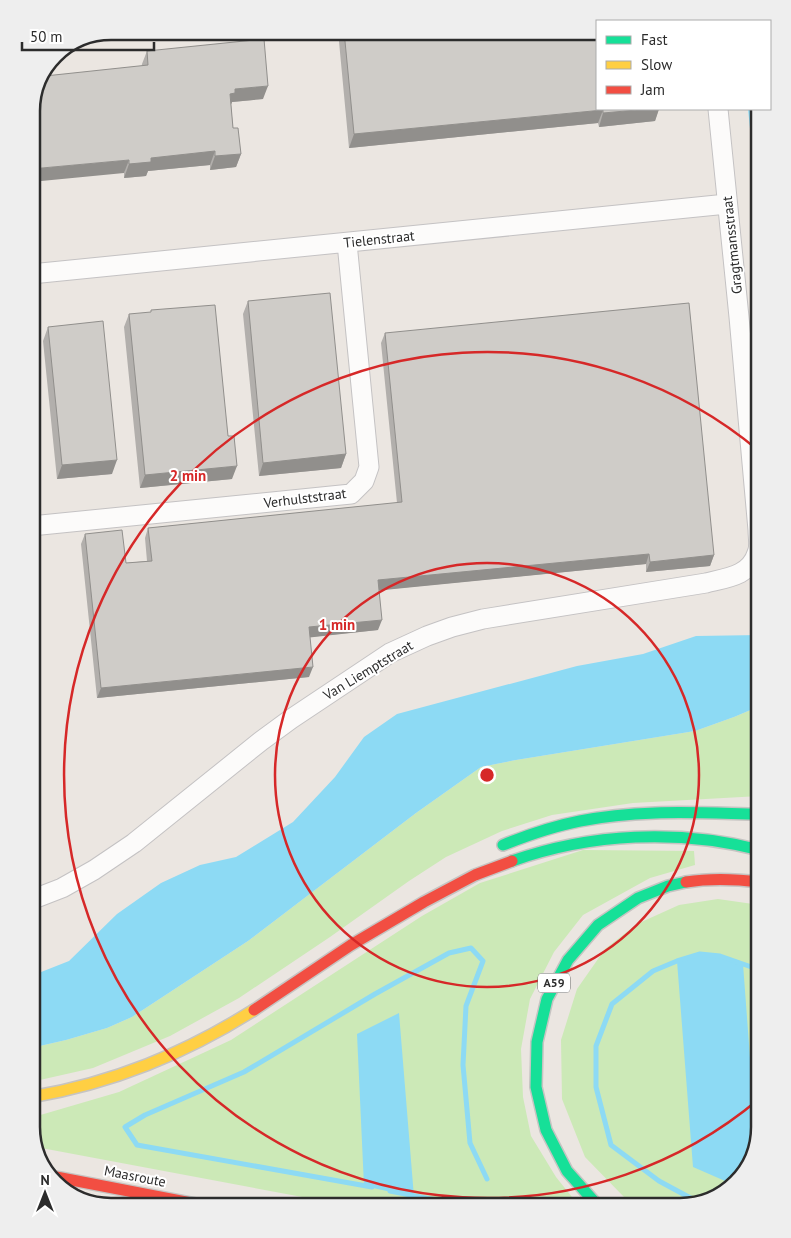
<svg xmlns="http://www.w3.org/2000/svg" width="791" height="1238" viewBox="0 0 791 1238" font-family="'PT Sans',sans-serif">
<rect width="100%" height="100%" fill="#ebe6e1"/>
<path fill="#cce9b7" d="M760 706V796L633 803 552 815 502 831 446 857 409 881 330 937 239 998 170 1036 93 1068 31 1082V1048L66 1040 107 1028 132 1017 248 941 416 813 481 767 516 760 695 731 734 717Z
M583 850 694 851 695 865 650 878 583 915 554 952 530 999 521 1049 523 1097 531 1136 556 1177 580 1207H356L36 1147 31 1127V1117L37 1116 119 1092 231 1040 422 916 480 883Z
M718 899 760 905V1127L746 1171 715 1198 680 1207H639L624 1197 585 1157 562 1099 561 1040 577 989 605 949 637 924 679 905Z"/>
<path fill="#8ddaf4" d="M748 109H759L760 111V226Z
M760 635V706L734 717 695 731 516 760 481 767 416 813 248 941 132 1017 107 1028 66 1040 31 1048V976L69 961 117 914 161 883 200 865 236 857 293 822 335 777 364 737 397 714 577 666 643 654 696 636Z
M700 954 720 956 743 964 756 1138 746 1171 732 1184 693 1167 677 961Z
M399 1013 414 1197 364 1186 357 1034Z"/>
<g fill="none" stroke-linecap="round" stroke-linejoin="round">
<path stroke="#8ddaf4" stroke-width="5" d="M372 1187 137 1145 125 1127 145 1115 244 1072 375 994 449 953 471 948 483 961 466 1006 463 1065 470 1143 487 1179
M390 1191 466 1206
M698 1202 659 1181 611 1145 596 1087V1046L612 1004 653 971 677 961 700 954 720 956 760 970"/>
<g stroke="#c4c2c3" stroke-width="21">
<path id="street" d="M31 274 727 204
M31 526 351 494 364 481 369 467 347 243
M31 900 62 888 94 870 134 843 261 741 291 719 390 653 427 636 452 627 483 619 706 583C726 578 750 576 757 553 760 547 758 537 758 530L739 317 718 109"/>
</g>
<g stroke="#c6c4c2" stroke-width="14">
<path id="fast" d="M503 845C528 835 554 826 580 821 639 809 700 813 760 814
M512 861C591 833 679 829 760 850
M599 1207 567 1171 546 1130 536 1087 537 1042 547 999 568 960 598 925 638 898 668 886 686 882"/>
</g>
<g stroke="#c6c4c2" stroke-width="14">
<path id="slow" d="M31 1097C113 1083 184 1054 254 1010"/>
</g>
<g stroke="#c6c4c2" stroke-width="14">
<path id="jam" d="M686 882C711 878 735 879 760 882
M254 1010 351 945 424 902 475 875 512 861
M51 1176 212 1207"/>
</g>
<use href="#street" stroke="#fcfbfa" stroke-width="19"/>
<use href="#fast" stroke="#16e098" stroke-width="11"/>
<use href="#slow" stroke="#ffcf43" stroke-width="11"/>
<use href="#jam" stroke="#f24e42" stroke-width="11"/>
</g>
<path fill="#b2afac" d="M338 31H597V109H659L655 121 599 127 598 123 349 148Z
M147 51 263 99 232 102 231 104 233 128 241 154 236 167 210 170V165L148 171 146 176 124 178V173L142 64Z
M248 301 346 454 341 468 259 476 243 314Z
M129 314 232 479 140 488 124 327Z
M48 327 112 474 57 479 43 341Z
M385 333 714 555 710 566 646 572V564L379 590 378 630 310 637 309 677 97 698 81 544 85 534 126 563 147 561 145 538 148 528 397 503 381 343Z"/>
<path fill="#918f8c" d="M268 86 263 99 232 102 230 107V94L235 89Z
M648 109H659L655 121 599 127 603 113Z
M603 110 598 123 349 148 354 134Z
M215 151 210 165 148 171 146 176 124 178 129 164 151 158Z
M241 154 236 167 210 170 215 156Z
M129 160 124 173 31 182V169Z
M346 454 341 468 259 476 263 463Z
M117 460 112 474 57 479 62 465Z
M237 466 232 479 140 488 145 475Z
M649 554 646 564 374 591 378 580Z
M714 555 710 566 646 572 650 562Z
M382 620 378 630 305 638 309 627Z
M313 667 309 677 97 698 101 688Z"/>
<path fill="#cfccc8" stroke="#918f8c" d="M344 31H597V109H648L603 113V110L354 134Z
M264 39 268 86 235 89V93L230 94 233 128H238L241 154 215 156V151L151 158V162L129 164V160L31 169V106L45 76 148 65 147 51Z
M330 293 346 454 263 463 248 301Z
M689 303 714 555 650 562 649 554 378 580 382 620 309 627 313 667 101 688 85 534 122 530 126 563 152 561 148 528 402 502 385 333Z
M215 305 228 436H234L237 466 145 475 129 314 151 312V310Z
M103 321 117 460 62 465 48 327Z"/>
<g fill="none" stroke="#d62828" stroke-width="2.5">
<circle cx="487" cy="775" r="212"/>
<path d="M759 1099A423 423 0 1 1 759 451"/>
</g>
<g text-anchor="middle" stroke-width="4" stroke-linejoin="round" paint-order="stroke">
<rect fill="#fff" stroke="#6b6b6b" stroke-width="1" x="538" y="973.5" width="32" height="19" rx="4"/>
<g font-size="12" font-weight="bold" fill="#2c2c2c">
<text x="554" y="987">A59</text>
</g>
<g font-size="14" fill="#2c2c2c" stroke="#fff">
<text transform="translate(379 239) rotate(-6)" y="5">Tielenstraat</text>
<text transform="translate(732 245) rotate(-96)" y="5">Gragtmansstraat</text>
<text transform="translate(305 498) rotate(-7)" y="5">Verhulststraat</text>
<text transform="translate(368 670) rotate(-31)" y="5">Van Liemptstraat</text>
<text transform="translate(135 1176) rotate(11)" y="5">Maasroute</text>
</g>
</g>
<path d="M0 0H791V1238H0ZM111 40H680A71 71 0 0 1 751 111V1127A71 71 0 0 1 680 1198H111A71 71 0 0 1 40 1127V111A71 71 0 0 1 111 40Z" fill="#eee" fill-rule="evenodd"/>
<path fill="none" stroke="#2c2c2c" stroke-width="2.5" d="M111 40H680A71 71 0 0 1 751 111V1127A71 71 0 0 1 680 1198H111A71 71 0 0 1 40 1127V111A71 71 0 0 1 111 40Z"/>
<circle cx="487" cy="775" r="8" fill="#d62828" stroke="#fff" stroke-width="2.5"/>
<g font-size="15" text-anchor="middle" font-weight="bold" fill="#d62828" stroke="#fff" stroke-width="4" stroke-linejoin="round" paint-order="stroke">
<text x="188" y="481">2 min</text>
<text x="337" y="630">1 min</text>
</g>
<rect x="596" y="20" width="175" height="90" fill="#ffffff" stroke="#ababab"/>
<rect x="606" y="36" width="25" height="8" fill="#16e098" stroke="#ababab"/>
<text x="641" y="45" font-size="15" fill="#2c2c2c">Fast</text>
<rect x="606" y="61" width="25" height="8" fill="#ffcf43" stroke="#ababab"/>
<text x="641" y="70" font-size="15" fill="#2c2c2c">Slow</text>
<rect x="606" y="86" width="25" height="8" fill="#f24e42" stroke="#ababab"/>
<text x="641" y="95" font-size="15" fill="#2c2c2c">Jam</text>
<g transform="translate(45 1193)" stroke="#ffffff" stroke-width="4" paint-order="stroke">
<path d="M0-4L9 19L0 12L-9 19Z" fill="#2c2c2c"/>
<text y="-8" font-size="14" font-weight="bold" text-anchor="middle" fill="#2c2c2c">N</text>
</g>
<path d="M22 42v8h132v-8" fill="none" stroke="#2c2c2c" stroke-width="2.5"/>
<text x="30" y="42" font-size="15" fill="#2c2c2c" stroke="#ffffff" stroke-width="4" paint-order="stroke">50 m</text>
</svg>
